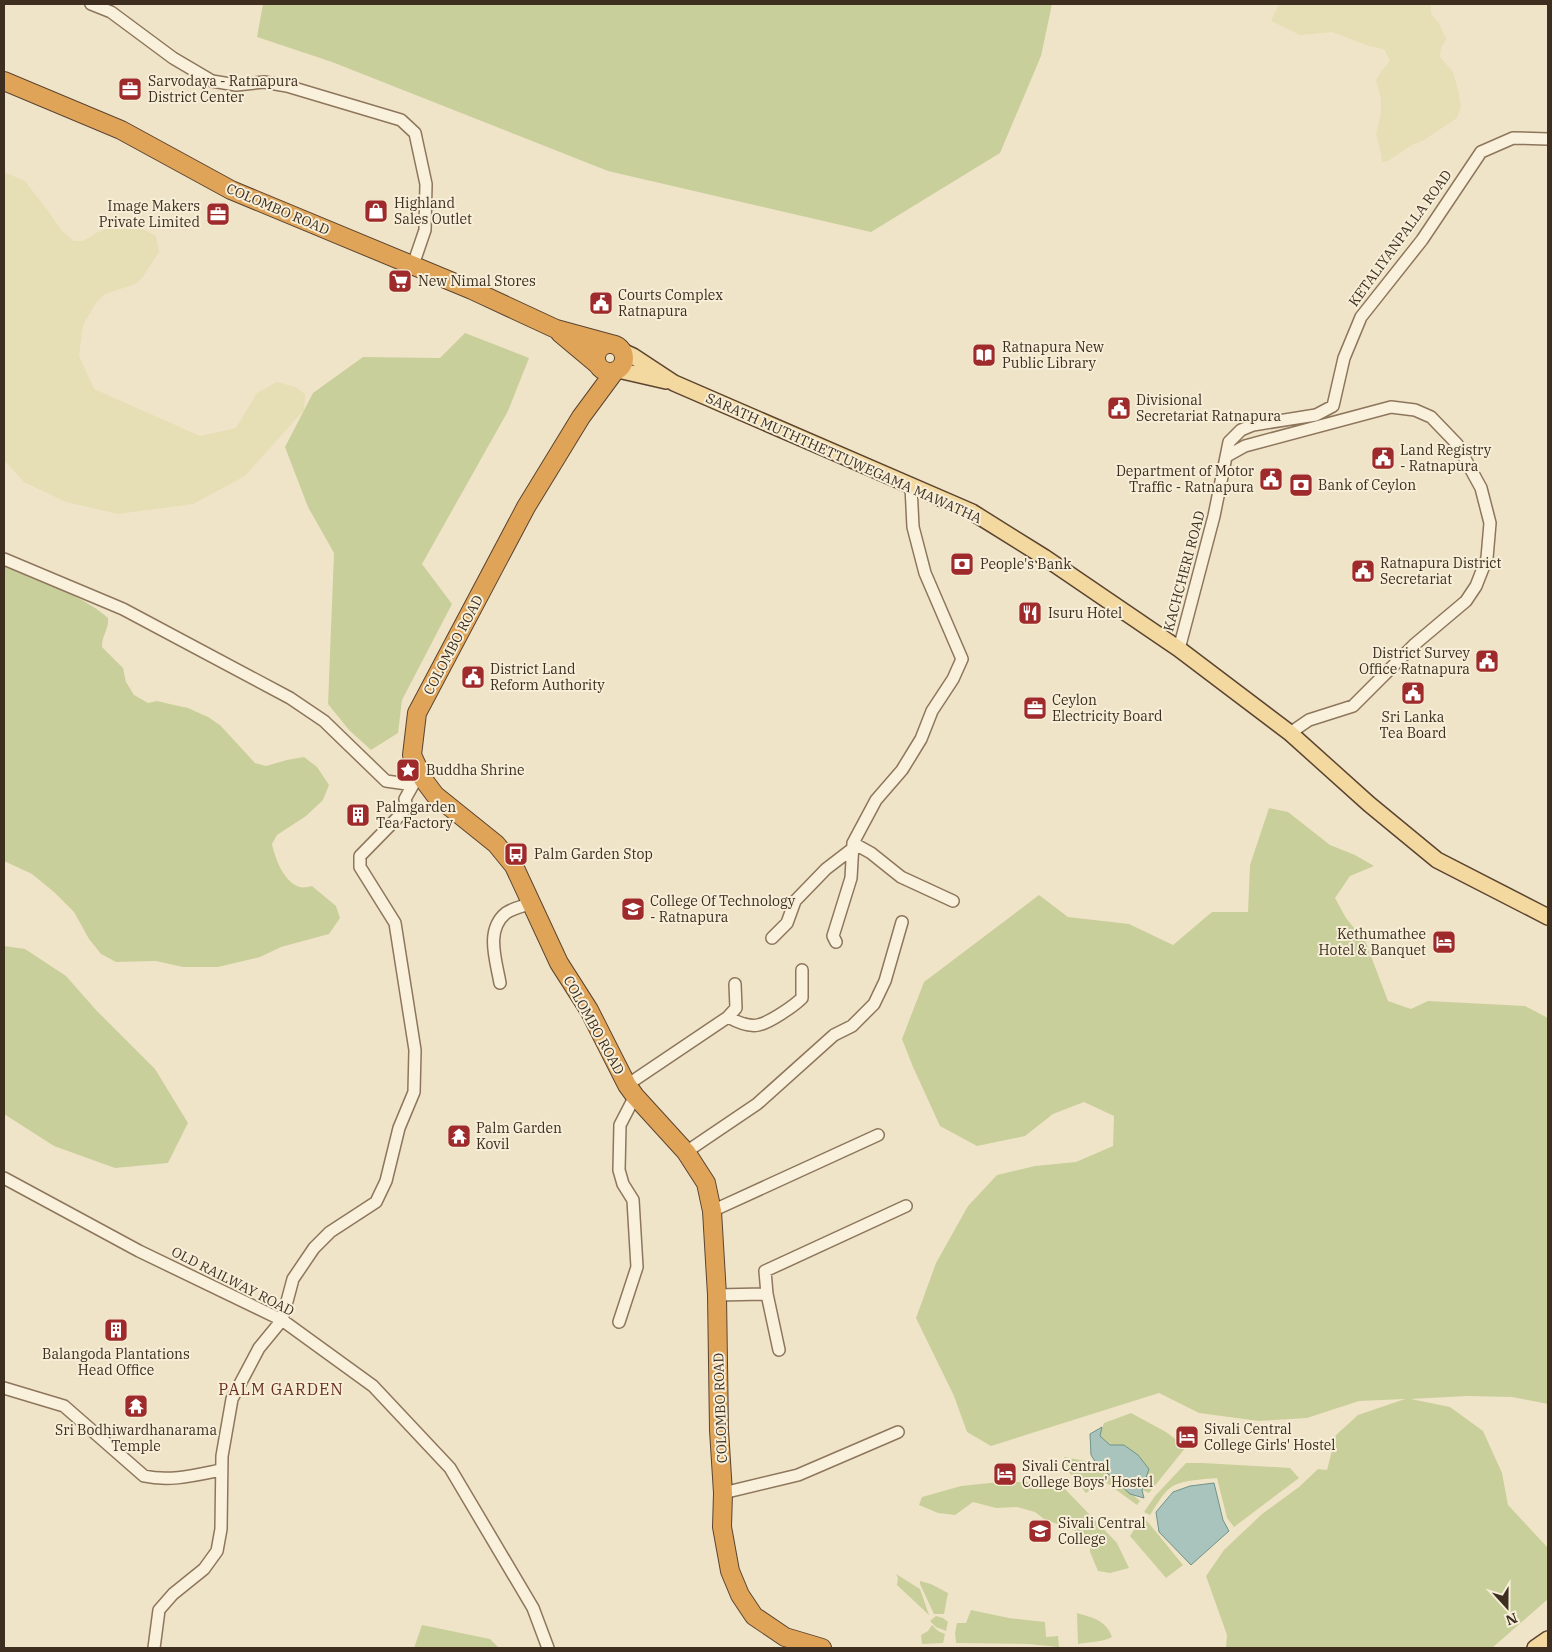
<svg xmlns="http://www.w3.org/2000/svg" width="1552" height="1652" viewBox="0 0 1552 1652" font-family="'IBM Plex Serif',serif">
<rect width="100%" height="100%" fill="#f0e4c8"/>
<path fill="#e6deb5" d="M1281 4H1431V14L1439 23 1446 39 1441 48 1440 57 1453 72 1458 90 1461 107 1457 118 1424 140 1412 145 1388 161 1382 162 1381 154 1376 134 1381 113V99L1376 80 1381 72 1390 61 1384 49 1369 46 1332 32 1300 35 1271 21 1278 6Z
M4 172 25 181 48 211 62 231 74 241H83L98 232 125 222 141 228 156 236 159 252 142 278 135 284 105 294 96 303 83 325 79 356 94 389 200 436 236 428 257 393 277 382 295 387 305 394 304 410 245 476 193 504 118 514 66 502 24 482 4 460Z"/>
<path fill="#c9cf9b" d="M263 4H1052L1041 56 1000 153 871 232 608 171 332 62 257 37Z
M465 333 529 358 508 411 422 564 452 604 402 700 398 733 371 750 349 730 328 704 334 553 308 507 285 447 313 393 363 357 440 358Z
M4 566C34 579 85 596 108 618 109 630 102 634 102 647L123 668 126 682 134 695 148 703 157 701 174 705 188 708 208 717 220 725 255 763 266 766 287 760 304 757 317 767 329 785 323 800 306 816 277 835 272 844C275 858 284 883 300 887 303 888 309 887 312 886L336 906 340 918 329 934 281 947 260 957 218 967H183L156 961 116 962 101 954 89 939 74 912 54 892 32 874 4 861Z
M1269 808 1288 812 1330 845 1355 855 1374 866 1350 876 1335 898 1346 918 1366 943 1388 1001 1411 1009 1428 1001 1525 1006 1548 1018V1404L1512 1397 1467 1396 1411 1399 1450 1407 1483 1431 1502 1473 1508 1505 1548 1548V1599L1492 1648H1226L1227 1635 1206 1576 1224 1550 1262 1514 1299 1487 1318 1469 1327 1470 1336 1435 1358 1415 1405 1399 1359 1401 1307 1418 1259 1421 1199 1413 1159 1393 991 1446 967 1432 954 1396 916 1318 936 1263 968 1206 997 1175 1035 1166 1076 1162 1113 1146 1114 1116 1084 1102 1053 1114 1025 1136 977 1146 940 1126 913 1067 902 1039 924 982 1039 895 1068 917 1129 924 1173 945 1212 912H1248L1250 865Z
M4 946 25 949 66 976 96 1010 155 1069 188 1123 168 1163 115 1168 54 1146 4 1114Z
M1131 1413 1166 1432 1186 1447 1149 1493 1142 1490 1148 1469 1138 1455 1124 1445H1110L1099 1436 1104 1423Z
M1064 1457 1096 1463 1140 1501 1137 1505 1104 1481 1086 1493 1068 1471Z
M1186 1463H1203L1290 1468 1299 1478 1234 1527 1227 1518 1217 1478C1205 1479 1184 1480 1173 1486 1163 1492 1156 1506 1150 1515L1144 1512 1155 1496Z
M1000 1482H1050L1065 1489 1117 1543 1129 1568 1110 1573 1098 1571 1090 1552 1089 1536 1044 1519 1035 1512 1017 1507 996 1508 973 1502 955 1515 938 1513 919 1505 922 1497 961 1486Z
M1143 1516 1183 1565 1166 1578 1130 1536Z
M896 1574 920 1589 929 1615 897 1585 898 1578Z
M920 1581 931 1584 948 1593 944 1614H934L920 1584Z
M971 1610 1009 1618 1045 1622 1046 1637 1058 1636 1059 1647 1028 1644 956 1643 955 1633 957 1623H966Z
M1077 1613C1093 1618 1106 1620 1112 1637 1103 1642 1089 1642 1078 1644Z
M936 1616 943 1618 948 1622 946 1631 936 1627 930 1621Z
M422 1625 490 1639 499 1648H414Z
M932 1625 938 1631 945 1634 943 1643 922 1644 921 1635 928 1631Z"/>
<path fill="#a9c4bc" stroke="#6f938a" d="M1102 1427 1100 1436 1110 1445H1124L1138 1455 1149 1469 1142 1490 1144 1498 1130 1494 1096 1463 1091 1455 1090 1434Z
M1214 1483 1223 1520 1229 1531 1191 1565 1159 1532 1156 1512 1173 1492 1190 1486Z"/>
<g fill="none" stroke-linecap="round" stroke-linejoin="round">
<g stroke="#8d765c" stroke-width="14">
<path id="minor" d="M91 4 111 12 173 58 212 81 236 85 264 82 287 86 401 120 415 133 426 184 425 230 413 265
M1227 456 1245 446 1391 407 1415 410 1431 417 1457 444 1481 488 1490 523 1487 558 1476 586 1466 601 1415 644 1353 706 1309 720 1290 733
M4 559 123 609 290 698 324 721 386 781 407 784 418 781
M1179 649 1214 516 1229 442 1241 430 1253 425 1316 415 1333 406 1344 358 1361 317 1422 240 1481 152 1513 138 1548 139
M853 843 871 853 901 877 953 901
M772 938 787 923 795 901 826 869 852 849
M836 942 833 936 851 878 853 843 876 800 902 770 921 739 932 711 953 679 962 659 925 573 913 527 911 486
M500 983C496 960 485 930 506 913 513 908 524 906 532 903
M728 1017 736 1008 735 984
M627 1085 728 1017C737 1022 748 1027 758 1025 769 1023 794 1006 802 998V970
M686 1152 757 1104 834 1035 852 1026 874 1004 885 981 902 922
M4 1178 139 1251 282 1320 373 1386 450 1468 533 1608 548 1648
M712 1211 878 1135
M717 1295 767 1294
M619 1322 637 1267 633 1200 623 1184 619 1170 620 1125 635 1096
M779 1350 767 1294 765 1271 906 1206
M4 1388 64 1406 144 1476C170 1482 196 1475 221 1470
M723 1493 798 1475 898 1432
M154 1648 159 1610 173 1594 204 1569 217 1551 221 1529 222 1456 232 1399 259 1348 282 1320 293 1279 314 1248 330 1232 376 1202 386 1181 399 1128 414 1092 415 1050 395 923 360 867V856L407 808 405 799 414 783"/>
</g>
<g stroke="#5b4430" stroke-width="18">
<path id="major" d="M622 351 633 356 674 383 972 512 1044 557 1179 649 1290 733 1369 804 1437 860 1548 917
M618 370 666 381
M1535 1648 1548 1639"/>
</g>
<g stroke="#5b4430" stroke-width="20">
<path id="highway" d="M4 81 121 130 231 190 472 290 556 329 611 344
M560 333 597 364
M596 358a14 14 0 1 1 28 0a14 14 0 1 1-28 0Z
M615 371 581 417 526 507 417 713 412 755 423 779 435 795 496 844 514 866 559 963 589 1010 627 1085 635 1096 686 1152 706 1183 712 1211 717 1295 719 1430 723 1493 722 1527 730 1571 740 1595 754 1616 785 1637 822 1648"/>
</g>
<use href="#minor" stroke="#faf1dc" stroke-width="11"/>
<use href="#major" stroke="#f3d9a0" stroke-width="15"/>
<use href="#highway" stroke="#e0a458" stroke-width="18"/>
</g>
<defs>
<g id="office-square" transform="scale(1.25)"><rect x="-9" y="-9" width="18" height="18" rx="4" fill="#9e2a2b" stroke="#f7eed8"/><path d="M-6-3h4V-5.5h4V-3h4V5H-6ZM-1-4.5V-3h2v-1.5ZM-6 0V1H6V0Z" fill="#fff"/></g>
<g id="shop-square" transform="scale(1.25)"><rect x="-9" y="-9" width="18" height="18" rx="4" fill="#9e2a2b" stroke="#f7eed8"/><path d="M-5-2.5h2.3a2.7 3.5 0 0 1 5.4 0H5L5.5 6h-11ZM-1.5-2.5h3a1.5 2.3 0 0 0-3 0Z" fill="#fff"/></g>
<g id="supermarket-square" transform="scale(1.25)"><rect x="-9" y="-9" width="18" height="18" rx="4" fill="#9e2a2b" stroke="#f7eed8"/><path d="M-6-5.5h2.5l.6 2H6L4.5 2H-2.5L-4.4-4H-6ZM-1.5 3.2a1.3 1.3 0 1 0 .1 0ZM3 3.2a1.3 1.3 0 1 0 .1 0Z" fill="#fff"/></g>
<g id="civic-square" transform="scale(1.25)"><rect x="-9" y="-9" width="18" height="18" rx="4" fill="#9e2a2b" stroke="#f7eed8"/><path d="M-.6-6.5H3V-4.5H.6V-3L4-1V1h2V6H-6V1h2V-1L-.6-3ZM-1.2 2.5V6h2.4V2.5Z" fill="#fff"/></g>
<g id="library-square" transform="scale(1.25)"><rect x="-9" y="-9" width="18" height="18" rx="4" fill="#9e2a2b" stroke="#f7eed8"/><path d="M-6-4Q-3-5.5-.7-3.5V5Q-3 3-6 4ZM6-4Q3-5.5 .7-3.5V5Q3 3 6 4Z" fill="#fff"/></g>
<g id="bank-square" transform="scale(1.25)"><rect x="-9" y="-9" width="18" height="18" rx="4" fill="#9e2a2b" stroke="#f7eed8"/><path d="M-6-4H6V4H-6ZM0-2.3a2.3 2.3 0 1 0 0 4.6a2.3 2.3 0 1 0 0-4.6Z" fill="#fff"/></g>
<g id="restaurant-square" transform="scale(1.25)"><rect x="-9" y="-9" width="18" height="18" rx="4" fill="#9e2a2b" stroke="#f7eed8"/><path d="M-5-6h1v4h1v-4h1v4h1v-4h1v5L-1.5 .5V6h-2V.5L-5-1ZM5-6V6H3V1.5H1.5Q1.5-4 5-6Z" fill="#fff"/></g>
<g id="sight-square" transform="scale(1.25)"><rect x="-9" y="-9" width="18" height="18" rx="4" fill="#9e2a2b" stroke="#f7eed8"/><path d="M0-6L1.8-2.2L6-1.7L2.9 1.2L3.7 5.4L0 3.3L-3.7 5.4L-2.9 1.2L-6-1.7L-1.8-2.2Z" fill="#fff"/></g>
<g id="building-square" transform="scale(1.25)"><rect x="-9" y="-9" width="18" height="18" rx="4" fill="#9e2a2b" stroke="#f7eed8"/><path d="M-4-6H4V6H1V3H-1V6H-4ZM-2.5-4.3h1.7v1.8h-1.7ZM.8-4.3h1.7v1.8H.8ZM-2.5-1h1.7V.8h-1.7ZM.8-1h1.7V.8H.8Z" fill="#fff"/></g>
<g id="bus-square" transform="scale(1.25)"><rect x="-9" y="-9" width="18" height="18" rx="4" fill="#9e2a2b" stroke="#f7eed8"/><path d="M-5-6H5V4H4V6H2V4H-2V6H-4V4H-5ZM-3.5-4V0h7V-4ZM-3.5 1.2v1.5H-2V1.2ZM2 1.2v1.5H3.5V1.2Z" fill="#fff"/></g>
<g id="university-square" transform="scale(1.25)"><rect x="-9" y="-9" width="18" height="18" rx="4" fill="#9e2a2b" stroke="#f7eed8"/><path d="M0-5L7-2L0 1L-7-2ZM-4 1L0 2.5L4 1V4Q0 6-4 4Z" fill="#fff"/></g>
<g id="hotel-square" transform="scale(1.25)"><rect x="-9" y="-9" width="18" height="18" rx="4" fill="#9e2a2b" stroke="#f7eed8"/><path d="M-6-4.5h1.5V1H6V5H4.5V3h-9V5H-6ZM-4 0a1.8 1.8 0 1 1 3.6 0ZM.5 0V-2.5h3Q6-2.5 6 0Z" fill="#fff"/></g>
<g id="temple-square" transform="scale(1.25)"><rect x="-9" y="-9" width="18" height="18" rx="4" fill="#9e2a2b" stroke="#f7eed8"/><path d="M0-6L5-2H3V0L6.5 2.5H4V6H1.5V3h-3V6H-4V2.5H-6.5L-3 0V-2H-5Z" fill="#fff"/></g>
</defs>
<g fill-rule="evenodd">
<use href="#office-square" x="130" y="89"/>
<use href="#shop-square" x="376" y="211"/>
<use href="#office-square" x="218" y="214"/>
<use href="#supermarket-square" x="400" y="281"/>
<use href="#civic-square" x="601" y="303"/>
<use href="#library-square" x="984" y="355"/>
<use href="#civic-square" x="1119" y="408"/>
<use href="#civic-square" x="1383" y="458"/>
<use href="#civic-square" x="1271" y="479"/>
<use href="#bank-square" x="1301" y="485"/>
<use href="#bank-square" x="962" y="564"/>
<use href="#civic-square" x="1363" y="571"/>
<use href="#restaurant-square" x="1030" y="613"/>
<use href="#civic-square" x="1487" y="661"/>
<use href="#civic-square" x="473" y="677"/>
<use href="#civic-square" x="1413" y="693"/>
<use href="#office-square" x="1035" y="708"/>
<use href="#sight-square" x="408" y="770"/>
<use href="#building-square" x="358" y="815"/>
<use href="#bus-square" x="516" y="854"/>
<use href="#university-square" x="633" y="909"/>
<use href="#hotel-square" x="1444" y="942"/>
<use href="#temple-square" x="459" y="1136"/>
<use href="#building-square" x="116" y="1330"/>
<use href="#temple-square" x="136" y="1406"/>
<use href="#hotel-square" x="1187" y="1437"/>
<use href="#hotel-square" x="1005" y="1474"/>
<use href="#university-square" x="1040" y="1531"/>
</g>
<g text-anchor="middle" stroke-width="4" stroke-linejoin="round" paint-order="stroke">
<g font-size="14" fill="#3d2e20" stroke="#f7eed8" text-anchor="start">
<text x="148" y="86">Sarvodaya - Ratnapura<tspan x="148" dy="16">District Center</tspan></text>
<text x="394" y="208">Highland<tspan x="394" dy="16">Sales Outlet</tspan></text>
<text x="200" y="211" text-anchor="end">Image Makers<tspan x="200" dy="16">Private Limited</tspan></text>
<text x="418" y="286">New Nimal Stores</text>
<text x="618" y="300">Courts Complex<tspan x="618" dy="16">Ratnapura</tspan></text>
<text x="1002" y="352">Ratnapura New<tspan x="1002" dy="16">Public Library</tspan></text>
<text x="1136" y="405">Divisional<tspan x="1136" dy="16">Secretariat Ratnapura</tspan></text>
<text x="1400" y="455">Land Registry<tspan x="1400" dy="16">- Ratnapura</tspan></text>
<text x="1254" y="476" text-anchor="end">Department of Motor<tspan x="1254" dy="16">Traffic - Ratnapura</tspan></text>
<text x="1318" y="490">Bank of Ceylon</text>
<text x="1380" y="568">Ratnapura District<tspan x="1380" dy="16">Secretariat</tspan></text>
<text x="980" y="569">People's Bank</text>
<text x="1048" y="618">Isuru Hotel</text>
<text x="1470" y="658" text-anchor="end">District Survey<tspan x="1470" dy="16">Office Ratnapura</tspan></text>
<text x="490" y="674">District Land<tspan x="490" dy="16">Reform Authority</tspan></text>
<text x="1052" y="705">Ceylon<tspan x="1052" dy="16">Electricity Board</tspan></text>
<text x="1413" y="722" text-anchor="middle">Sri Lanka<tspan x="1413" dy="16">Tea Board</tspan></text>
<text x="426" y="775">Buddha Shrine</text>
<text x="376" y="812">Palmgarden<tspan x="376" dy="16">Tea Factory</tspan></text>
<text x="534" y="859">Palm Garden Stop</text>
<text x="650" y="906">College Of Technology<tspan x="650" dy="16">- Ratnapura</tspan></text>
<text x="1426" y="939" text-anchor="end">Kethumathee<tspan x="1426" dy="16">Hotel &amp; Banquet</tspan></text>
<text x="476" y="1133">Palm Garden<tspan x="476" dy="16">Kovil</tspan></text>
<text x="116" y="1359" text-anchor="middle">Balangoda Plantations<tspan x="116" dy="16">Head Office</tspan></text>
<text x="1204" y="1434">Sivali Central<tspan x="1204" dy="16">College Girls' Hostel</tspan></text>
<text x="136" y="1435" text-anchor="middle">Sri Bodhiwardhanarama<tspan x="136" dy="16">Temple</tspan></text>
<text x="1022" y="1471">Sivali Central<tspan x="1022" dy="16">College Boys' Hostel</tspan></text>
<text x="1058" y="1528">Sivali Central<tspan x="1058" dy="16">College</tspan></text>
</g>
<g font-size="14" fill="#3d2e20" stroke="#f7eed8">
<text transform="translate(278 209) rotate(23)" y="5">COLOMBO ROAD</text>
<text transform="translate(1400 238) rotate(-54)" y="5">KETALIYANPALLA ROAD</text>
<text transform="translate(844 458) rotate(24)" y="5">SARATH MUTHTHETTUWEGAMA MAWATHA</text>
<text transform="translate(1184 571) rotate(-75)" y="5">KACHCHERI ROAD</text>
<text transform="translate(453 645) rotate(-62)" y="5">COLOMBO ROAD</text>
<text transform="translate(594 1025) rotate(61)" y="5">COLOMBO ROAD</text>
<text transform="translate(233 1281) rotate(27)" y="5">OLD RAILWAY ROAD</text>
<text transform="translate(720 1408) rotate(-92)" y="5">COLOMBO ROAD</text>
</g>
<g font-size="16" letter-spacing="1" fill="#6b2e1e" stroke="#f7eed8">
<text x="281" y="1395">PALM GARDEN</text>
</g>
</g>
<rect width="1552" height="1652" fill="none" stroke="#3d2e20" stroke-width="10"/>
<g transform="translate(1507 1607) rotate(159)" stroke="#f7eed8" stroke-width="4" paint-order="stroke">
<path d="M0-4L9 19L0 12L-9 19Z" fill="#3d2e20"/>
<text y="-8" font-size="14" font-weight="bold" text-anchor="middle" fill="#3d2e20">N</text>
</g>
</svg>
